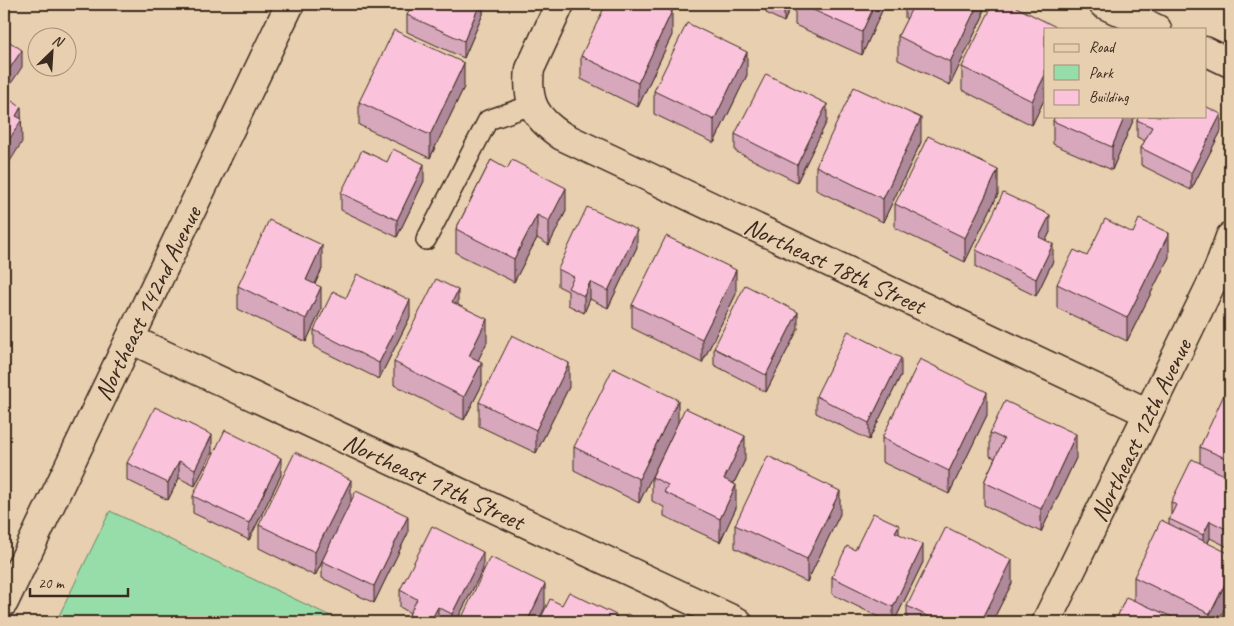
<svg xmlns="http://www.w3.org/2000/svg" width="1234" height="626" viewBox="0 0 1234 626" font-family="Caveat,sans-serif">
<rect width="100%" height="100%" fill="#e8cfb0"/>
<filter id="ink" filterUnits="userSpaceOnUse"><feTurbulence type="fractalNoise" baseFrequency=".02" numOctaves="2"/><feDisplacementMap in="SourceGraphic" scale="10" xChannelSelector="R" yChannelSelector="G"/><feConvolveMatrix kernelMatrix="1 2 1 2 8 2 1 2 1" color-interpolation-filters="sRGB"/></filter>
<g filter="url(#ink)">
<path fill="#97ddaa" stroke="#698464" d="M110 511 343 622H56Z"/>
<g fill="none" stroke-linecap="round" stroke-linejoin="round">
<g stroke="#3b2a1e" stroke-width="22">
<path id="service" d="M426 240 488 120 532 105"/>
</g>
<g stroke="#3b2a1e" stroke-width="31">
<path id="minor" d="M560 4 530 69C526 102 535 118 562 136L1148 413
M1103 4 1157 29
M1205 51 1230 63
M130 339 738 622
M1046 622 1218 270 1230 237"/>
</g>
<g stroke="#3b2a1e" stroke-width="31">
<path id="secondary" d="M4 602 290 4"/>
</g>
<use href="#service" stroke="#e8cfb0" stroke-width="19"/>
<use href="#minor" stroke="#e8cfb0" stroke-width="28"/>
<use href="#secondary" stroke="#e8cfb0" stroke-width="28"/>
</g>
<path fill="#d7a8bc" stroke="#3b2a1e" d="M483 4V14L464 58 407 32V15Z
M766 4H792L784 22 766 13Z
M795 4H885L862 55 795 25Z
M905 4H983V16L950 85 898 60V36L907 19 905 18Z
M1045 29V98L1032 125 962 90V67Z
M672 35 638 107 581 79V56Z
M747 75 714 143 654 114V91Z
M464 87 430 158 359 125V102Z
M1055 116H1135L1112 170 1053 144V121Z
M1137 120 1221 131 1191 190 1141 165V148L1145 141 1137 137Z
M827 121 797 182 735 151V134Z
M921 142 883 222 816 190V166Z
M491 160 566 211 549 245 537 238 514 282 456 253V229Z
M387 162 424 181 397 237 341 210V193Z
M998 194 965 262 895 228V204Z
M1050 232 1046 240 1053 261 1036 296 976 267V250Z
M1133 233 1169 257 1127 341 1057 308V284L1087 256Z
M637 247 608 308 590 299 584 313 568 305V291L558 286V269Z
M322 269 315 284 321 310 306 342 238 309V286Z
M736 294 702 363 632 328V305Z
M346 298 410 317 379 379 314 347V330Z
M458 305 487 342 478 360 482 385 464 420 394 385V362Z
M798 329 766 392 714 365V348Z
M901 375 869 440 816 413V396Z
M569 387 536 453 479 426V402Z
M1230 387V543L1228 547 1210 538 1208 543 1230 597 1218 622H1115L1134 600V577L1169 524V519L1171 515V502L1200 463V447Z
M987 415 949 494 882 462V438Z
M678 422 745 460 734 483 736 508 720 542 664 516V507L652 501V477L655 470 639 503 574 470V447Z
M990 433 1076 458 1041 532 984 505V482L995 458 990 456Z
M212 452 195 486 179 478 168 500 127 480V463Z
M281 475 249 540 193 513V496Z
M351 502 408 533 374 603 322 578V562L315 576 259 548V525Z
M840 514 807 582 735 548V525Z
M899 534 923 562 894 622H889L832 594V577L855 550Z
M483 569 456 622H409V615L410 613 400 607V590Z
M1012 583 992 622H907V606Z"/>
<path fill="#af8899" stroke="#3b2a1e" d="M480 4H483V14L464 58V41Z
M784 4H792L784 22Z
M875 4H885L862 55V32Z
M978 4H983V16L950 85V62Z
M672 11V35L638 107V83Z
M22 50V67L4 94V77Z
M747 52V75L714 143V120Z
M464 63V87L430 158V135Z
M1045 75V98L1032 125V101Z
M827 104V121L797 182V165Z
M21 107 22 142 4 171V148L16 116Z
M1221 114V131L1191 190V173Z
M1125 116H1135L1112 170V147Z
M921 118V142L883 222V199Z
M424 164V181L397 237V220Z
M998 170V194L965 262V238Z
M566 188V211L549 245V221Z
M537 215V238L514 282V259Z
M1050 215V232L1039 254V237Z
M637 230V247L608 308V291Z
M1169 233V257L1127 341V318Z
M1053 244V261L1036 296V279Z
M322 245V269L306 303V280Z
M736 270V294L702 363V339Z
M590 282V299L584 313V296Z
M321 287V310L306 342V319Z
M458 290V314L452 302Z
M410 300V317L379 379V363Z
M798 312V329L766 392V375Z
M487 319V342L469 379V356Z
M901 358V375L869 440V423Z
M482 362V385L464 420V397Z
M569 363V387L536 453V430Z
M987 392V415L949 494V471Z
M678 400V423L639 503V479Z
M1076 434V458L1041 532V509Z
M212 435V452L195 486V469Z
M745 436V460L724 503V479Z
M281 458V475L249 540V523Z
M179 461V478L168 500V483Z
M351 480V503L322 561V562L315 576V552Z
M736 485V508L720 542V519Z
M840 491V514L807 582V559Z
M408 516V533L374 603V586Z
M1210 521V538L1203 552V535Z
M899 525V542L895 532Z
M1230 526V543L1228 547V530Z
M923 545V562L894 622H893V607Z
M483 552V569L456 622H452V614Z
M1012 560V583L992 622H981Z
M1230 574V597L1218 622H1210V614Z
M545 584V607L538 622H527Z
M438 607V622H430Z
M616 615V622H612Z"/>
<path fill="#fac3db" stroke="#3b2a1e" d="M412 4H480L464 41 407 15Z
M606 4H656L672 11 638 83 581 56Z
M800 4H875L862 32Z
M914 4H978L950 62 898 36Z
M993 4H1010L1060 29H1045V75L1032 101 962 67Z
M687 23 747 52 714 120 654 91Z
M394 30 464 63 430 135 359 102Z
M4 38 22 50 4 77Z
M766 74 827 104 797 165 735 134Z
M854 87 921 118 883 199 816 166Z
M4 96 21 107 16 116 22 119 4 148Z
M1205 106 1221 114 1191 173 1141 148 1152 127 1137 120 1139 116H1205Z
M1055 116H1125L1112 147 1053 121Z
M928 136 998 170 965 238 895 204Z
M393 149 424 164 397 220 341 193 362 150 387 162Z
M491 160 507 169 512 160 566 188 549 221 537 215 514 259 456 229Z
M1003 193 1050 215 1039 237 1053 244 1036 279 976 250Z
M587 207 637 230 608 291 590 282 584 296 568 288 574 277 558 269Z
M1105 219 1133 233 1139 219 1169 233 1127 318 1057 284 1074 250 1087 256Z
M269 220 322 245 306 280 321 287 306 319 238 286Z
M666 236 736 270 702 339 632 305Z
M357 274 410 300 379 363 314 330 333 291 346 298Z
M436 279 458 290 452 302 487 319 469 356 482 362 464 397 394 362Z
M745 285 798 312 766 375 714 348Z
M848 331 901 358 869 423 816 396Z
M512 335 569 363 536 430 479 402Z
M920 359 987 392 949 471 882 438Z
M613 368 678 400 639 479 574 447Z
M1228 386 1230 387V460L1200 447Z
M1005 401 1076 434 1041 509 984 482 1004 439 990 433Z
M155 407 212 435 195 469 179 461 168 483 127 463Z
M685 408 745 436 724 479 736 485 720 519 664 492 668 485 652 477Z
M225 430 281 458 249 523 193 496Z
M295 452 351 480 315 552 259 525Z
M768 456 840 491 807 559 735 525Z
M1192 459 1230 478V526L1228 530 1210 521 1203 535 1169 519 1176 505 1171 502Z
M356 491 408 516 374 586 322 561Z
M873 513 899 525 895 532 923 545 893 607 832 577 847 546 855 550Z
M1161 520 1230 554V574L1210 614 1134 577Z
M432 526 483 552 452 614 438 607 430 622H425L409 615 417 599 400 590Z
M946 527 1012 560 981 622H939L907 606Z
M490 557 545 584 527 622H460Z
M569 592 616 615 612 622H539L550 599 562 605Z
M1126 597 1184 622H1115Z
M627 614 644 622H623Z"/>
</g>
<g text-anchor="middle" stroke-width="4" stroke-linejoin="round" paint-order="stroke">
<g font-size="25" fill="#3b2a1e" stroke="#e8cfb0">
<text transform="translate(835 265) rotate(25)" y="9">Northeast 18th Street</text>
<text transform="translate(147 303) rotate(-64)" y="9">Northeast 142nd Avenue</text>
<text transform="translate(1140 430) rotate(-64)" y="9">Northeast 12th Avenue</text>
<text transform="translate(434 481) rotate(25)" y="9">Northeast 17th Street</text>
</g>
</g>
<rect width="1234" height="626" fill="none" stroke="#e8cfb0" stroke-width="20"/>
<rect x="10" y="10" width="1214" height="606" fill="none" stroke="#3b2a1e" stroke-width="2" filter="url(#ink)"/>
<rect x="1044" y="28" width="162" height="90" fill="#e8cfb0" stroke="#a38d76"/>
<rect x="1054" y="44" width="25" height="8" fill="#e8cfb0" stroke="#a38d76"/>
<text x="1089" y="52" font-size="15" fill="#3b2a1e">Road</text>
<rect x="1054" y="65" width="25" height="15" fill="#97ddaa" stroke="#a38d76"/>
<text x="1089" y="78" font-size="15" fill="#3b2a1e">Park</text>
<rect x="1054" y="90" width="25" height="15" fill="#fac3db" stroke="#a38d76"/>
<text x="1089" y="102" font-size="15" fill="#3b2a1e">Building</text>
<g transform="translate(52 52) rotate(25)"><circle r="24" fill="#e8cfb0" stroke="#a38d76"/>
<path d="M0-4L9 19L0 12L-9 19Z" fill="#3b2a1e"/>
<text y="-8" font-size="14" font-weight="bold" text-anchor="middle" fill="#3b2a1e">N</text>
</g>
<path d="M30 588v8h98v-8" fill="none" stroke="#3b2a1e" stroke-width="2.5"/>
<text x="38" y="588" font-size="15" fill="#3b2a1e" stroke="#e8cfb0" stroke-width="4" paint-order="stroke">20 m</text>
</svg>
